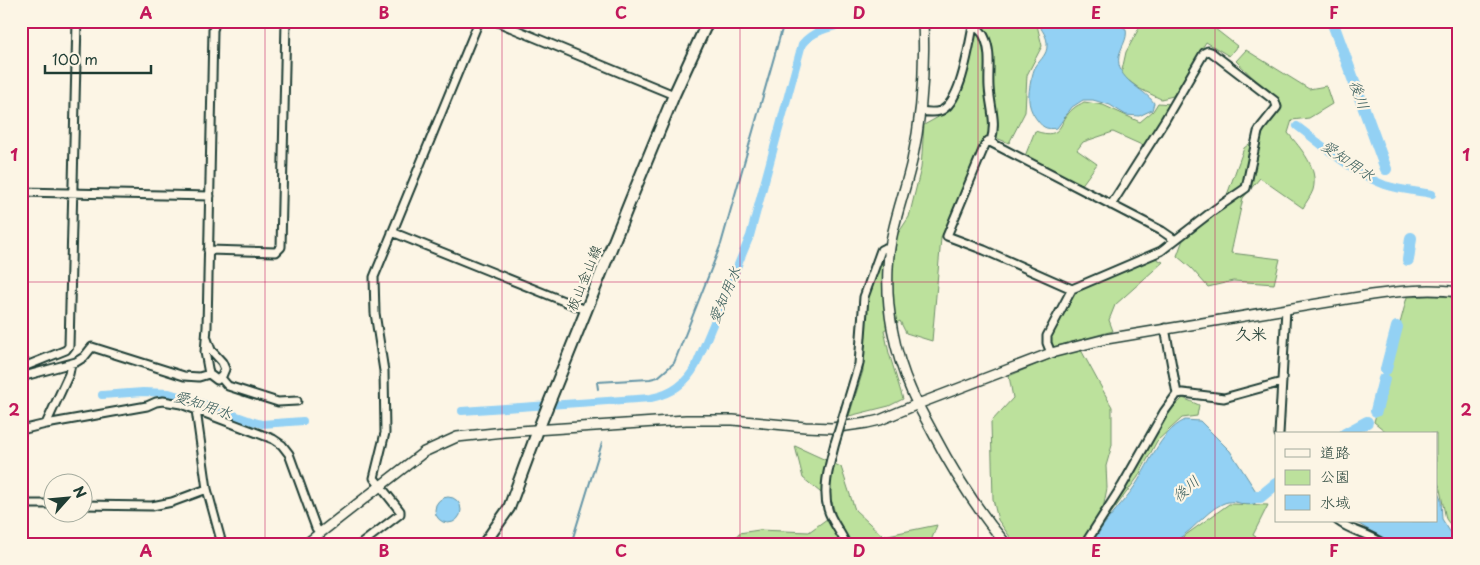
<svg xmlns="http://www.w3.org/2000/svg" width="1480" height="565" viewBox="0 0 1480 565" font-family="'Playpen Sans','Klee One',sans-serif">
<rect width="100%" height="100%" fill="#fcf5e5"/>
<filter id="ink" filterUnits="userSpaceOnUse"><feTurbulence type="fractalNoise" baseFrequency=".02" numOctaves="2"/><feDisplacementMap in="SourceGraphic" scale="10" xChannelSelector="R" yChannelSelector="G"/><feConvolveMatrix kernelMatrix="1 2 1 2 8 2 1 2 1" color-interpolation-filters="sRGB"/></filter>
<g filter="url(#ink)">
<path fill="#bce19c" stroke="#6e8f68" d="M987 21H1036L1042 46 1027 75 1025 112 1009 143 988 135 941 238 932 341 906 333 900 321 884 330 889 353 903 399 889 406 849 416 863 371 868 297 881 259 909 217 921 168 924 125 951 110 965 80 975 34Z
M1143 21H1199L1214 28 1237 46 1229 56 1206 42 1173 96 1161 99 1140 89 1121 75 1126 52Z
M1246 50 1309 89 1326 86 1332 104 1309 118 1292 120 1288 133C1301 149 1319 168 1313 190 1311 196 1306 202 1303 208L1260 178 1243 198 1231 253 1280 259 1274 284 1233 281 1208 287 1191 268 1177 256 1188 226 1227 195 1244 148 1261 135 1282 106 1236 61Z
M1084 102 1103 105 1140 122 1153 111 1158 103 1171 104 1144 146 1113 132 1083 142 1077 150 1097 164 1081 186 1025 156 1035 131C1065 141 1057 121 1074 108 1076 106 1081 104 1084 102Z
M1153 257 1163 262 1115 305 1109 320 1113 331 1053 347 1050 344 1049 338 1071 294Z
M1429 296 1459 297V536L1446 519 1439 485 1436 481V434H1389L1374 422 1407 297Z
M1081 350 1112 407V445L1106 466 1107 488 1103 509 1108 512 1166 415 1183 398 1199 405 1197 416 1182 418 1157 441 1138 477 1109 516 1091 535 1087 544H1015L998 520 993 499 991 422 1013 398 1009 376 1062 354Z
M795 446 841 467 855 510 883 536 937 525 931 541 923 544H731L739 533 759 530 809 532 835 513 832 502 803 478Z
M1229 504 1268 505 1253 535 1267 544H1173Z"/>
<path fill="#93d1f4" stroke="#6596a7" d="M1037 21H1112L1126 29C1128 40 1121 46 1119 56 1115 80 1144 88 1154 103L1152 110 1139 116 1126 115 1110 105 1093 100H1083L1072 107 1057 128C1045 130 1042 127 1035 117 1027 105 1028 95 1031 80 1033 75 1033 70 1036 66 1041 59 1047 54 1047 46 1048 36 1041 30 1037 21Z
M1185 420 1200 421 1230 451 1261 499C1246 513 1239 496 1222 504 1204 512 1189 537 1169 543 1164 545 1156 544 1150 544 1131 544 1112 544 1092 544 1104 521 1117 510 1132 490 1149 467 1158 433 1185 420Z
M1436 488 1441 500 1442 519 1458 544H1392L1354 521H1436Z
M435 510a13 13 0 1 1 26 0a13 13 0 1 1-26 0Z"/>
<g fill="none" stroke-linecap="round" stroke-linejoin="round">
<path stroke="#6596a7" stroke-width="2" d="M598 389 597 382 650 379 658 377 674 363 721 244 782 29
M571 544 602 443"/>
<path stroke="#93d1f4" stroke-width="8" d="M1297 126C1325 147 1353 173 1385 185 1400 190 1416 191 1432 194
M102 395 143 392 169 393 195 401 251 421 262 424 303 421
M462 411 651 398C672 394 686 384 696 365L750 236 802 44C815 28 838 26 856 21"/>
<path stroke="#93d1f4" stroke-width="12" d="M1332 21 1386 169
M1408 260 1411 238
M1386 369 1397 327
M1376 411 1384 379
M1345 434 1367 422
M1245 490 1253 497H1260L1276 484"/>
<g stroke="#1f3d34" stroke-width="11">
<path id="minor" d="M495 21 674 95
M973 25C977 28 982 31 984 36 992 52 988 70 989 87 990 106 997 122 991 141H988L985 145 947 236 984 250 1072 289
M920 111C926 112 934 113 940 111 962 103 969 43 974 22
M988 141 1162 231 1175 240
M21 192 210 196
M392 232 586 310
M208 250 276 252 281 247 286 21
M1165 328 1177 394
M207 339 211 350 222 362 225 369 222 376 217 380 209 374 205 352 207 327 213 30 216 21
M1051 353 1047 343V336L1072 289 1161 251 1214 210 1246 188 1258 132 1261 127 1277 107 1275 101 1211 52 1208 51 1204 53 1165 120 1111 205
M21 368 66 350 69 346 77 21
M21 377 76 362 84 357 92 347 184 376 199 377 209 374
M221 378 228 386 278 402 297 401
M846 407 859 364 864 297 881 250 885 248 890 249
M196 410 207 489 222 544
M46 424 69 374 71 364
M21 430 46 424 147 406 156 402 163 401 181 404 273 439 282 445 289 454 316 528 320 533
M1279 434 1286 309
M835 443C830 463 822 488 828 509 831 521 841 532 846 544
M21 504H52
M82 505 152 506 172 502 207 489
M1338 521C1352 532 1369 533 1383 544
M361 544 400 514V511L374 478 385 433 384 371 375 313 374 277 479 21
M1085 544 1122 486 1164 412 1177 394 1183 393 1224 398 1282 382"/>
</g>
<g stroke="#1f3d34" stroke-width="12">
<path id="tertiary" d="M923 21C925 68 922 115 912 161 904 196 889 232 888 268 886 308 894 352 911 390 917 405 926 419 933 433 954 473 977 510 1006 544
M306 544 424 452 457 437 504 432 686 420H733L805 427 832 428 867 423 880 420 918 404 1051 353 1106 339 1371 295C1401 291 1429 288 1459 292"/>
</g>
<g stroke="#1f3d34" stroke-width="14">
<path id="secondary" d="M484 544 509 508 538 430 631 199 674 95 708 21"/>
</g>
<use href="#minor" stroke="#fcf5e5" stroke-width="7"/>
<use href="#tertiary" stroke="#fcf5e5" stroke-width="9"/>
<use href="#secondary" stroke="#fcf5e5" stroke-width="10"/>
<g stroke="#1f3d34" stroke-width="11" stroke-linecap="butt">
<path id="minor-bridge" d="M835 443 846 407"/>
</g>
<use href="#minor-bridge" stroke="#fcf5e5" stroke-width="7"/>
</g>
</g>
<path fill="none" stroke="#c2185b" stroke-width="1" stroke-opacity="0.55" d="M265 21V544M502 21V544M740 21V544M978 21V544M1215 21V544M21 282H1459"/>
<g text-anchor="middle" stroke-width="4.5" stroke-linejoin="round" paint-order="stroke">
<g font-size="14" fill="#1f3d34" stroke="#fcf5e5">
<text transform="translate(584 278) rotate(-68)" y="5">板山金山線</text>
</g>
<g font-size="15" font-style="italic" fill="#365b5a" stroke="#fcf5e5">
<text transform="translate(1359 95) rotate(70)" y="5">後川</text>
<text transform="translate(1348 161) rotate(34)" y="5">愛知用水</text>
<text transform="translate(725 295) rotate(-67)" y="5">愛知用水</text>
<text transform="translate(203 405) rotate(18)" y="5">愛知用水</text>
<text transform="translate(1186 489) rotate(-41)" y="5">後川</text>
</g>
<g font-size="16" font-weight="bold" fill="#1f3d34" stroke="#fcf5e5">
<text x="1251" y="340">久米</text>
</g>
</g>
<rect width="1480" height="565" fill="none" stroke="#fcf5e5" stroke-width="55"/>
<rect x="1275" y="432" width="162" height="90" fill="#fcf5e5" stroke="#a4ab9e"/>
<rect x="1285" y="449" width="25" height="8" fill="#fcf5e5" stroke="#a4ab9e"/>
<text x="1320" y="458" font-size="15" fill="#1f3d34">道路</text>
<rect x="1285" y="470" width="25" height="15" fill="#bce19c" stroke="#a4ab9e"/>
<text x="1320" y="482" font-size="15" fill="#1f3d34">公園</text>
<rect x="1285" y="495" width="25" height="15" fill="#93d1f4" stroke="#a4ab9e"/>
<text x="1320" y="508" font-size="15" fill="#1f3d34">水域</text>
<g transform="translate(68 498) rotate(63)"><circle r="24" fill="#fcf5e5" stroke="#a4ab9e"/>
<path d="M0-4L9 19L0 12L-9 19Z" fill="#1f3d34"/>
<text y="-8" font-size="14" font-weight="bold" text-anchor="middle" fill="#1f3d34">N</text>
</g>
<path d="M45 65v8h106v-8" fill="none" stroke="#1f3d34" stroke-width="2.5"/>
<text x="52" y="65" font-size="15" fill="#1f3d34" stroke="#fcf5e5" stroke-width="4" paint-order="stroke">100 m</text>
<rect x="28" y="28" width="1424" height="510" fill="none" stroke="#c2185b" stroke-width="2"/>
<g font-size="16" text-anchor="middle" font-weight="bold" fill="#c2185b">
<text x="146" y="19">A</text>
<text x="384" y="19">B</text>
<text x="621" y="19">C</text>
<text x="859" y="19">D</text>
<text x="1096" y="19">E</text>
<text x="1334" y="19">F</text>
<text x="14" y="161">1</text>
<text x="1466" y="161">1</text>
<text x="14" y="416">2</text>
<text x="1466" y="416">2</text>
<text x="146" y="557">A</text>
<text x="384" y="557">B</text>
<text x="621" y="557">C</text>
<text x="859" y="557">D</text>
<text x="1096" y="557">E</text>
<text x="1334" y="557">F</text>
</g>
</svg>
